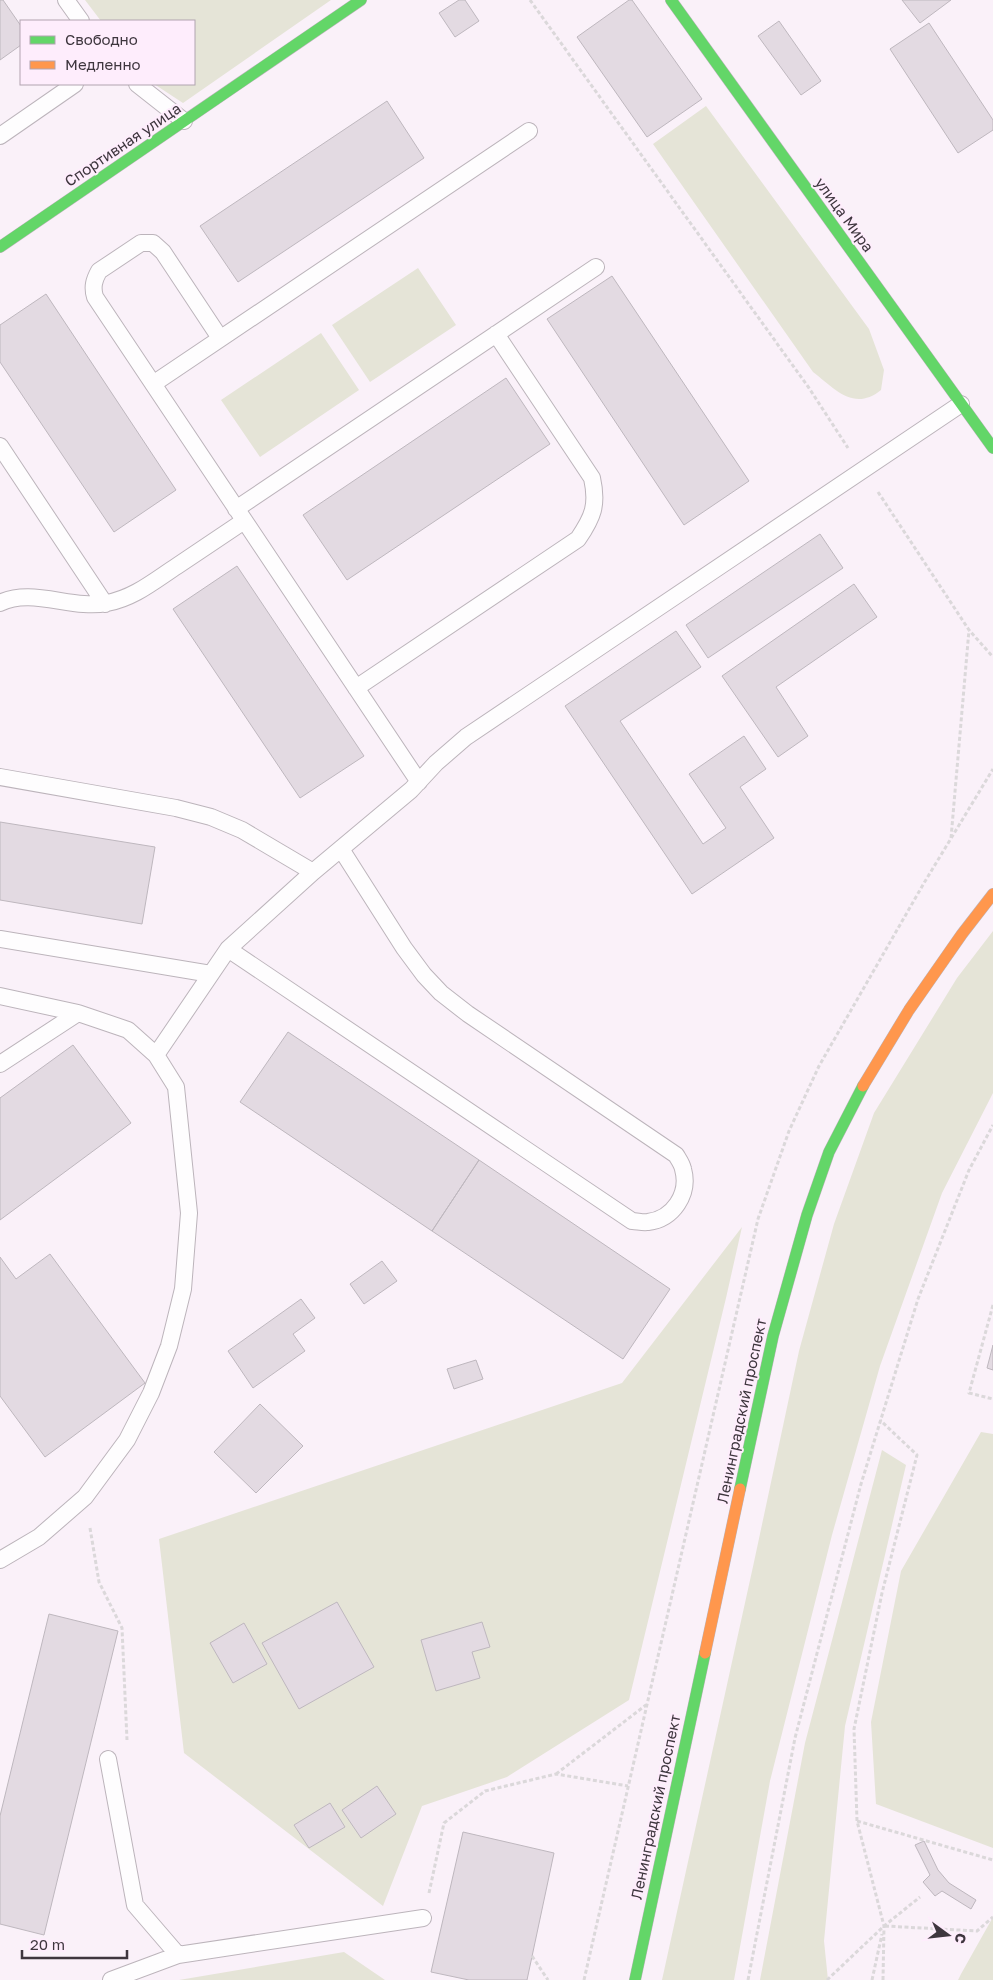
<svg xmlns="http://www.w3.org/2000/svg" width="993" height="1980" viewBox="0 0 993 1980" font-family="'Golos Text',sans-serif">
<rect width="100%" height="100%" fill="#faf1f9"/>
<path fill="#e5e4d7" d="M85 0H331L183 103 154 84H194V21H101Z
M706 106 869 329 884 370 881 390C854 412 835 389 813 372L653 144Z
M418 268 456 325 370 382 332 325Z
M321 333 359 390 260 457 221 400Z
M993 931V1093L942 1193 880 1366 832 1535 770 1781 734 1980H662L754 1562 799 1351 834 1224 874 1113 957 978Z
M742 1227 726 1298 629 1700 507 1777 422 1806 383 1906 184 1753 159 1539 622 1383Z
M981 1432 993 1434V1848L876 1804 871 1722 901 1571Z
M882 1450 906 1465 845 1726 824 1941 828 1980H760L805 1743Z
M993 1917V1980H958L961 1974Z
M344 1952 385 1980H179Z"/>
<path fill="#e3dae2" stroke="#beb7be" d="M0 0H3L21 26V45L0 60Z
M459 0H465L479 21 455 37 439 13Z
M629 0H632L702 99 647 137 577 37Z
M902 0H951L920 23Z
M779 21 821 81 801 95 758 36Z
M929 23 993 120V130L958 153 890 49Z
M387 101 424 158 238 282 200 226Z
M612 276 749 481 684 525 547 319Z
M46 294 176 490 114 532 0 362V325Z
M506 378 550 444 347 580 303 515Z
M820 534 843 568 708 658 686 625Z
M237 566 364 756 300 798 173 609Z
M854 584 877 617 776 687 808 736 778 757 722 676Z
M676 631 701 667 620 721 703 844 726 828 689 774 744 736 766 769 740 787 774 838 692 894 565 706Z
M0 822 155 847 142 924 0 900Z
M288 1032 479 1160 432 1231 240 1102Z
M73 1045 131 1123 0 1220V1098Z
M479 1160 670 1289 623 1359 432 1231Z
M50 1254 145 1383 45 1457 0 1396V1257L16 1279Z
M382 1261 397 1281 364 1304 350 1284Z
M301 1299 315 1318 293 1334 305 1351 253 1388 228 1351Z
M993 1345V1370L987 1368Z
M476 1360 483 1379 454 1389 447 1369Z
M260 1404 303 1446 256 1493 214 1452Z
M337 1602 374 1667 299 1709 262 1643Z
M49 1614 118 1631 44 1935 0 1924V1816Z
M482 1622 490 1647 472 1652 480 1678 436 1691 421 1640Z
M244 1623 267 1664 233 1683 210 1643Z
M377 1786 396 1814 361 1838 342 1810Z
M330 1803 345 1827 309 1848 294 1825Z
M463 1832 554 1853 527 1980H469L431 1972Z
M924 1841 938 1870 949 1883 976 1900 971 1909 942 1891 935 1896 923 1882 930 1875 915 1845Z"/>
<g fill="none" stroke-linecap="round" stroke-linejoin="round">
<g stroke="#bcb4bb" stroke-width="18">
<path id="lane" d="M66 0 81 21
M137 84 184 121
M0 136 75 84
M220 338 163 252 153 243H141L99 271C94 280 92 287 95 297L419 782
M153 384 529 131
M0 446 105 604
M236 509 596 267
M0 603C31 587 73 610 107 603 134 598 154 581 177 566 199 551 222 536 244 521
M356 688 578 539C593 517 598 505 592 478L496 334
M0 777 176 808 211 817 242 830 313 872
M0 939 211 974
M228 949 632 1221C637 1221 643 1223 648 1222 673 1219 690 1194 683 1169 682 1164 679 1160 676 1155L468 1014 441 993 424 975 404 948 341 849
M0 996 78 1013
M156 1055 228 949 313 872 411 790 436 763 466 737 961 404
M0 1064 78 1013 128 1030 156 1055 176 1087 189 1213 183 1289 169 1346 151 1393 127 1440 85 1497 39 1537 0 1560
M108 1759 135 1905 178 1955 423 1918
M111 1980 178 1955"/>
</g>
<g stroke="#bcb4bb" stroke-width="12">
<path id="fast" d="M671 0 993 448
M0 247 361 0
M740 1489 773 1336 807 1215 829 1152 863 1086
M635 1980 705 1653"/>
</g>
<g stroke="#bcb4bb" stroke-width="12">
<path id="slow" d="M863 1086 909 1010 962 934 993 894
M705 1653 740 1489"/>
</g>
<path stroke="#dbd8da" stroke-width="3" stroke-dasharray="4 2.5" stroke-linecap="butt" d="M530 0 809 388 848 448
M878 492 969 630 993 657
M951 838 969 630
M993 1305 969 1393 993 1399
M90 1528 99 1582 122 1628 127 1740
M556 1774 646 1705
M857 1821 854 1729 882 1593 917 1455 880 1420
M429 1893 444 1823 485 1791 556 1774 628 1786
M885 1926 977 1931 993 1917
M532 1956 548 1980
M584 1980 758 1219 789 1131 819 1066 924 883 993 769
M748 1980 795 1738 861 1484 918 1299 969 1170 993 1125
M827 1980 884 1926 920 1897
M872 1980 882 1934
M883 1980 884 1926 857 1821 993 1860"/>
<use href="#lane" stroke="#fefdfe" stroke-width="16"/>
<use href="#fast" stroke="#63d668" stroke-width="11"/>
<use href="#slow" stroke="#ff974d" stroke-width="11"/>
</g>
<g text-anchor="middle" stroke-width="4" stroke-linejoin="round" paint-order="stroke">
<g font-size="15" fill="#3e363e" stroke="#feedfc">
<text transform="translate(123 145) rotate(-34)" y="5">Спортивная улица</text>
<text transform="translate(844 215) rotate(54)" y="5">улица Мира</text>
<text transform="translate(742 1411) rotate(-78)" y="5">Ленинградский проспект</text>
<text transform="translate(656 1807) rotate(-78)" y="5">Ленинградский проспект</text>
</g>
</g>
<rect x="20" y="20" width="175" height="65" fill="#feedfc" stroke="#b1a4b0"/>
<rect x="30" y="36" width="25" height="8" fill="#63d668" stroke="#b1a4b0"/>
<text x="65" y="45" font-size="15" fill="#3e363e">Свободно</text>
<rect x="30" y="61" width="25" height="8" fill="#ff974d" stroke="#b1a4b0"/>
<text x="65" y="70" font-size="15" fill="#3e363e">Медленно</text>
<g transform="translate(948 1935) rotate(105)" stroke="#feedfc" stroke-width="4" paint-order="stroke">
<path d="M0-4L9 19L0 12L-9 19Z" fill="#3e363e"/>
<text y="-8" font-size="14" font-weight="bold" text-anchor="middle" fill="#3e363e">С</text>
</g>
<path d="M22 1950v8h105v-8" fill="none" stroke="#3e363e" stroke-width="2.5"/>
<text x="30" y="1950" font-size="15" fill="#3e363e" stroke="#feedfc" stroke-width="4" paint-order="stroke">20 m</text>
</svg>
